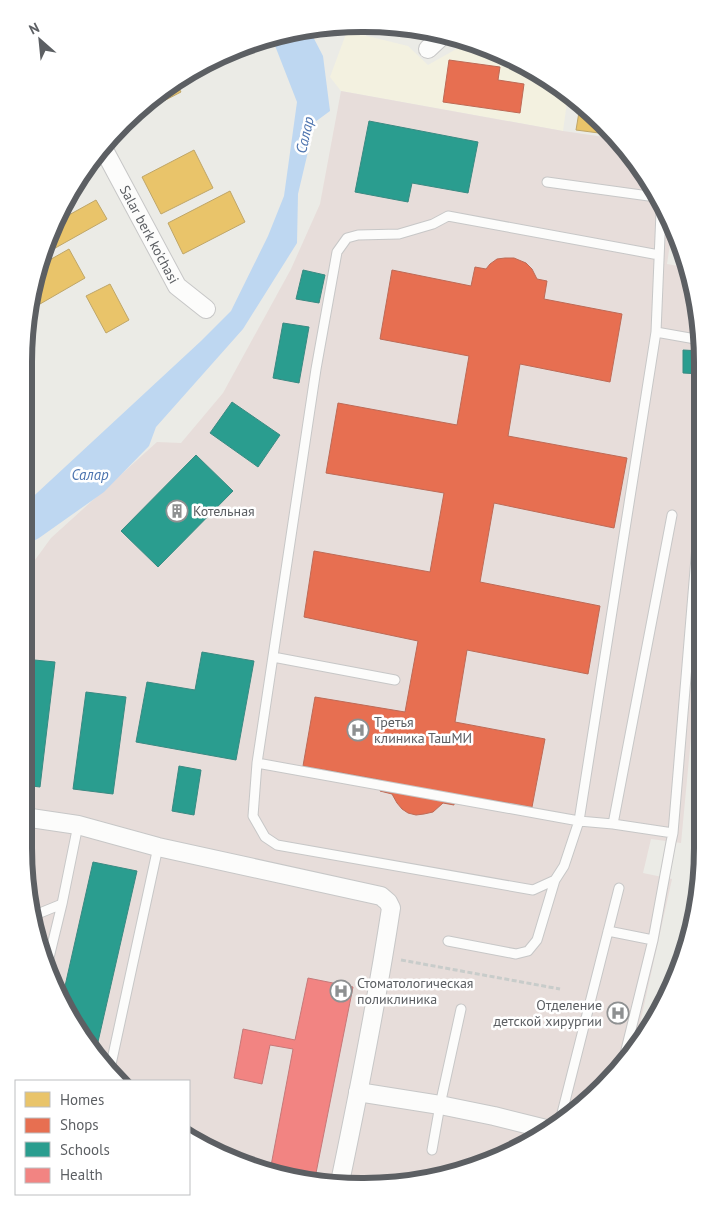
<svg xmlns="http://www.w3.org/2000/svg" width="726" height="1210" viewBox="0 0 726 1210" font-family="'PT Sans',sans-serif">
<rect width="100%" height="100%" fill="#ebebe6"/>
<path fill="#f3f1e0" d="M347 31 408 46 428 65 458 48 505 56 552 81 568 95 563 131 341 91 330 77Z"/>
<path fill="#e7ddda" d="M341 91 563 131 618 139 637 166V169L640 170 657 194 672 231 667 264 688 268 691 275 702 341V622L681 843 651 839 643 873 672 879 635 1046 569 1116 472 1168 363 1186 254 1168 189 1136V1081H123L94 1053 42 956 24 847V575L51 538 157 442 181 443 223 393 291 269 320 204Z"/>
<path fill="#bed7f1" d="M309 29 323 56 330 111 315 122 298 194 297 243 243 329 156 427 149 446 104 492 39 538 24 546V505L201 341 231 311 268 236 284 196 297 102 272 38 297 30Z"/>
<path fill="#e9c46a" stroke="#bfa668" d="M175 81 181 92 125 121Z
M580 106 614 135 576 130Z
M194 150 213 188 161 214 142 177Z
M230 191 245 222 183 254 168 223Z
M96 200 107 219 41 256 58 221Z
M69 249 85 278 40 304 34 293 39 266Z
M110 284 129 320 106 333 86 296Z"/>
<path fill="#e76f51" stroke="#bd6a56" d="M449 60 500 67 498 80 524 84 520 113 443 102Z
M505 258H514L526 263 532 269 537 279 547 281 544 299 622 314 610 382 520 364 508 436 627 458 614 528 494 503 480 582 600 606 588 674 467 650 455 722 545 739 532 807 456 794 454 805 443 803 433 812 424 814 416 815 408 813 402 809 397 803 392 794 380 791 382 780 303 766 315 697 405 712 418 641 304 617 314 551 430 572 444 493 326 473 338 403 457 425 469 356 380 339 392 270 471 286 475 267 486 269 490 264 497 259Z"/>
<path fill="#2a9d8f" stroke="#398a82" d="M369 121 478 142 468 193 412 183 408 202 355 192Z
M303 270 325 275 319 303 296 299Z
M283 323 309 327 299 383 273 378Z
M683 350 701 351V374L683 373Z
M232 402 280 435 258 467 210 433Z
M196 455 233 491 158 567 121 531Z
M202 652 254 661 236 760 136 742 147 682 195 690Z
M24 659 55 662 40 787 24 785Z
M86 692 126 697 113 794 73 789Z
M179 766 201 770 194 815 172 811Z
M93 862 137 871 95 1055 63 995Z"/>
<path fill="#f28482" stroke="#c57979" d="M308 978 353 987 315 1178 270 1171 293 1049 270 1045 262 1084 234 1078 243 1029 295 1040Z"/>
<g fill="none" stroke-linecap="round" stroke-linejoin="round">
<g stroke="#c7c7c7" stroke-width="11">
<path id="lane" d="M547 182 656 197 661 212 656 332 579 821 564 866 555 880 533 890 277 845 265 837 253 816 257 763 316 369 337 252 347 238 358 235 399 234 433 224 448 216 659 255
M656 332 701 340
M273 657 395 680
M257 763 579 821 613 824 673 833
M613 824 672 515
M35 915 62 904
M608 931 653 940
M448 941 516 954 528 951 537 940 555 880
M47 966 62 904 78 825
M624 1058 653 940 671 842 673 833 702 486
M110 1069 158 847
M560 1121 619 888
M432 1150 440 1105 461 1009"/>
</g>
<g stroke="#c7c7c7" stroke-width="20">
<g id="street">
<path d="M428 49 443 35"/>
<path id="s1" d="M103 148 177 286 206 309"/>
<path d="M24 817 78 825 158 847 381 896 388 902 391 908C377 1000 359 1091 340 1182"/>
<path d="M358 1092 440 1105 494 1116 546 1129"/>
</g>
</g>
<path stroke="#c8ccca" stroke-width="3" stroke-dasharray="5 2.5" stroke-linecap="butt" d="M401 960 560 989"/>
<use href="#lane" stroke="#fcfcfb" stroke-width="9"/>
<use href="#street" stroke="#fcfcfb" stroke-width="18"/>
</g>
<defs>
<g id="building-ring" transform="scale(1.125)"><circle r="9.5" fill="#fff" stroke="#8e9091" stroke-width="1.5"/><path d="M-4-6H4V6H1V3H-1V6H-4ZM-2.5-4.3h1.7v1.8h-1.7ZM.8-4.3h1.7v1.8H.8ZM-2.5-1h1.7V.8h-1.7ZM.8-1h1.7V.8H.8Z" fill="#8e9091"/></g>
<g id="hospital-ring" transform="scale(1.125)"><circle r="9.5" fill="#fff" stroke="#8e9091" stroke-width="1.5"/><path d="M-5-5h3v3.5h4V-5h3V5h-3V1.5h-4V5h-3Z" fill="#8e9091"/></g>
</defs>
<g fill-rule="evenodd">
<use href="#building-ring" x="177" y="511"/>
<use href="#hospital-ring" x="358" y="730"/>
<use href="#hospital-ring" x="341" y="991"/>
<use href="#hospital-ring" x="618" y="1013"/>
</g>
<g text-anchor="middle" stroke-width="5" stroke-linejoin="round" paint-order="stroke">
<g font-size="14" fill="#5c5f63" stroke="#fff">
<text dy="5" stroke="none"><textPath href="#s1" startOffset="98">Salar berk ko'chasi</textPath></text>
</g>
<g font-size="14" fill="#5c5f63" stroke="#fff" text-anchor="start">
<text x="193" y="516">Котельная</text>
<text x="374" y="727">Третья<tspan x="374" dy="16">клиника ТашМИ</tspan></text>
<text x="357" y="988">Стоматологическая<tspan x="357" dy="16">поликлиника</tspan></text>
<text x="602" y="1010" text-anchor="end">Отделение<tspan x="602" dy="16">детской хирургии</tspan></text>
</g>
<g font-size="15" font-style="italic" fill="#4d74af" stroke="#fff">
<text transform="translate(305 135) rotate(-77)" y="5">Салар</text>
<text x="90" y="480">Салар</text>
</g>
</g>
<path d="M0 0H726V1210H0ZM362 32H364A330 330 0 0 1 694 362V848A330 330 0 0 1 364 1178H362A330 330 0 0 1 32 848V362A330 330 0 0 1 362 32Z" fill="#fff" fill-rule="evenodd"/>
<path fill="none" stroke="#5c5f63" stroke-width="6" d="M362 32H364A330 330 0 0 1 694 362V848A330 330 0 0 1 364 1178H362A330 330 0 0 1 32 848V362A330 330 0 0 1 362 32Z"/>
<rect x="15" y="1080" width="175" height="115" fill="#ffffff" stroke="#bebfc1"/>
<rect x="25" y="1092" width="25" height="15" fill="#e9c46a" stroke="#bebfc1"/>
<text x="60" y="1105" font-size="15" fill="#5c5f63">Homes</text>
<rect x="25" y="1118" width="25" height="15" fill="#e76f51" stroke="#bebfc1"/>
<text x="60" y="1130" font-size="15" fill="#5c5f63">Shops</text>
<rect x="25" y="1142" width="25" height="15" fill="#2a9d8f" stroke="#bebfc1"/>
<text x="60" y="1155" font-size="15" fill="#5c5f63">Schools</text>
<rect x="25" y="1168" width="25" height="15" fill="#f28482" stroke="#bebfc1"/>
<text x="60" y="1180" font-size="15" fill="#5c5f63">Health</text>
<g transform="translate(40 40) rotate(333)" stroke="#ffffff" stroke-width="4" paint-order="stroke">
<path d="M0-4L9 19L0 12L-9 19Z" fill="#5c5f63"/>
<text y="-8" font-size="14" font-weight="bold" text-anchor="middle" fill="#5c5f63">N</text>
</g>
</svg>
